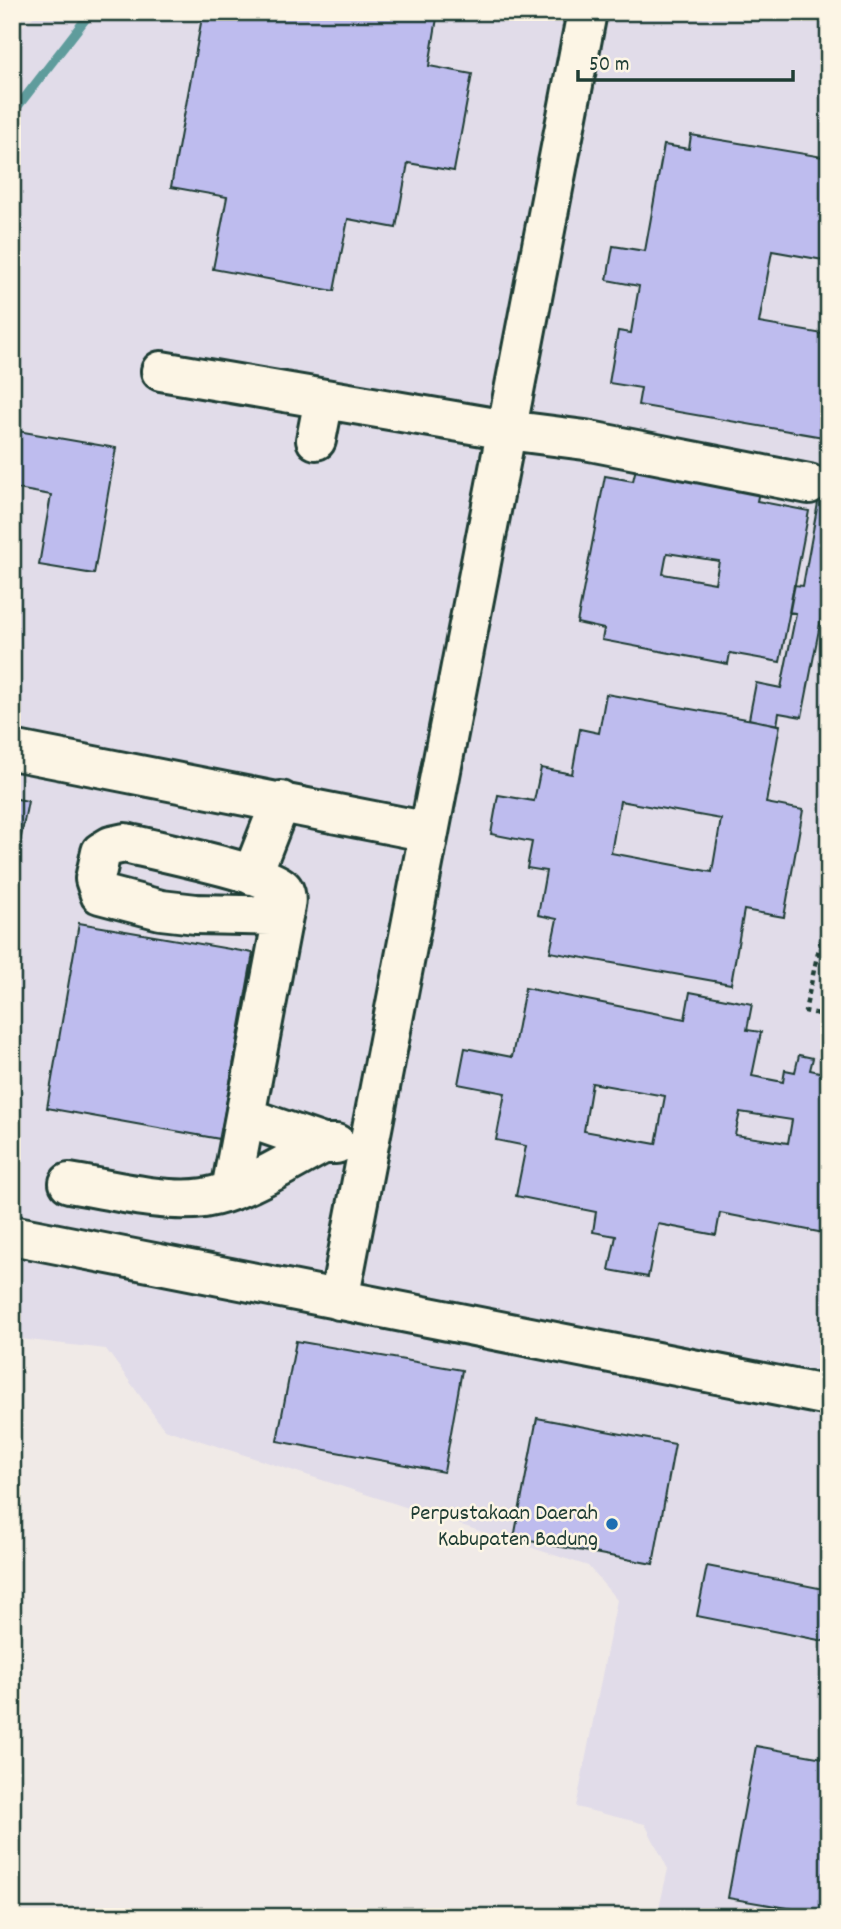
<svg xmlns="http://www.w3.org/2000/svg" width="841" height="1929" viewBox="0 0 841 1929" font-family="Dekko,sans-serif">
<rect width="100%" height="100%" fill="#f0eae7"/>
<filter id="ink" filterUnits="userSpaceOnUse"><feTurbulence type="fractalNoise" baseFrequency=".0143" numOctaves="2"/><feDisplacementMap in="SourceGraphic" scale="14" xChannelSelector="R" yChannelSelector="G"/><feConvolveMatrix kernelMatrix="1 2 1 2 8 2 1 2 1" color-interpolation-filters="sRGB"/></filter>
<g filter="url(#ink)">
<path fill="#e1dce9" d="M39 12H829V1917H657L668 1869 645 1824 576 1807 617 1600 588 1566 164 1429 106 1349 12 1338V36Z"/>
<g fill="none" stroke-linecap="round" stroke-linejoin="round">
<path stroke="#5f9c9c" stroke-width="9" d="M12 114 91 12"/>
</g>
<path fill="#bebcee" stroke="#1f3d34" stroke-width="2" fill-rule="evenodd" d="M203 12H438L429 66 472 74 454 171 408 163 396 228 348 219 334 291 213 269 227 197 171 187Z
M691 135 829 158V261L772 251 759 323 829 335V438L638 405 641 388 609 383 618 331 631 333 639 286 607 280 613 246 645 251 664 145 689 149Z
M12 430 116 448 94 574 39 565 51 495 12 488Z
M829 442V578L802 717 779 713 777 725 749 719 756 683 781 688 796 613 789 612 794 585 803 586Z
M636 468 759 492 757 501 809 511 780 662 730 653 728 664 602 640 604 629 577 623 605 476 633 481ZM667 553 719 561 715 583 663 574Z
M606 694 780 725 766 803 803 810 784 917 744 910 731 984 550 952 557 919 538 915 546 871 527 868 532 842 491 834 498 795 534 801 541 768 572 774 580 729 599 733ZM620 801 721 819 712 872 611 853Z
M12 798 28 801 12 884Z
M79 923 253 953 220 1139 47 1108Z
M525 988 685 1019 690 992 752 1004 747 1030 761 1032 752 1076 783 1082 785 1070 795 1072 799 1055 813 1058 810 1070 829 1074V1234L720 1213 716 1235 658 1224 648 1277 609 1270 616 1236 593 1232 596 1212 516 1196 526 1146 496 1140 505 1093 458 1084 465 1048 512 1057ZM592 1083 665 1096 656 1144 584 1131ZM740 1112 792 1120 788 1143 735 1135Z
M296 1341 462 1370 444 1472 277 1441Z
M537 1418 675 1444 653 1564 514 1538Z
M707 1566 829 1590V1642L697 1616Z
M756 1746 829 1759V1915L728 1898Z"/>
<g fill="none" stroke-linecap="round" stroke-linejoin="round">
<g stroke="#1f3d34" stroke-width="44">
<path id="minor" d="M161 371 507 430 585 440 809 484
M316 440 324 399
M12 750 429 832
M252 875 281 801
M245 1117 323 1144H336
M69 1183C109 1189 164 1204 204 1198 245 1191 286 1163 323 1144
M231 1190 283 916C285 907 288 897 283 889 272 874 150 849 125 843L111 846 101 852 95 879 100 894 161 910 196 914 283 916
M12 1235 829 1396
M339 1300 587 12"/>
</g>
<path stroke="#1f3d34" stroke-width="4.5" stroke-dasharray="5 5" stroke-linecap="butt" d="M829 902 805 1011 829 1016"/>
<use href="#minor" stroke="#fcf5e5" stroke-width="38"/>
</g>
</g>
<circle fill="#1f6fb2" stroke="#fcf5e5" stroke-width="2.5" cx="612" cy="1524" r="7"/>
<g text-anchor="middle" stroke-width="5" stroke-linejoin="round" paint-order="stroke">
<g font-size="23" fill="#1f3d34" stroke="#fcf5e5" text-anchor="end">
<text x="598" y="1519">Perpustakaan Daerah<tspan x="598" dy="26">Kabupaten Badung</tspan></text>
</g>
</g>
<rect width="841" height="1929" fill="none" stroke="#fcf5e5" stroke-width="42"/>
<rect x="21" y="21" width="799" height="1887" fill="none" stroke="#1f3d34" stroke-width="2.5" filter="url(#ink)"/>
<path d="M578 70v10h215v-10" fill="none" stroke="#1f3d34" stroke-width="3.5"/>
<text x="589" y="70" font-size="21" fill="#1f3d34" stroke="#fcf5e5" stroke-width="5" paint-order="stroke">50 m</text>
</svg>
